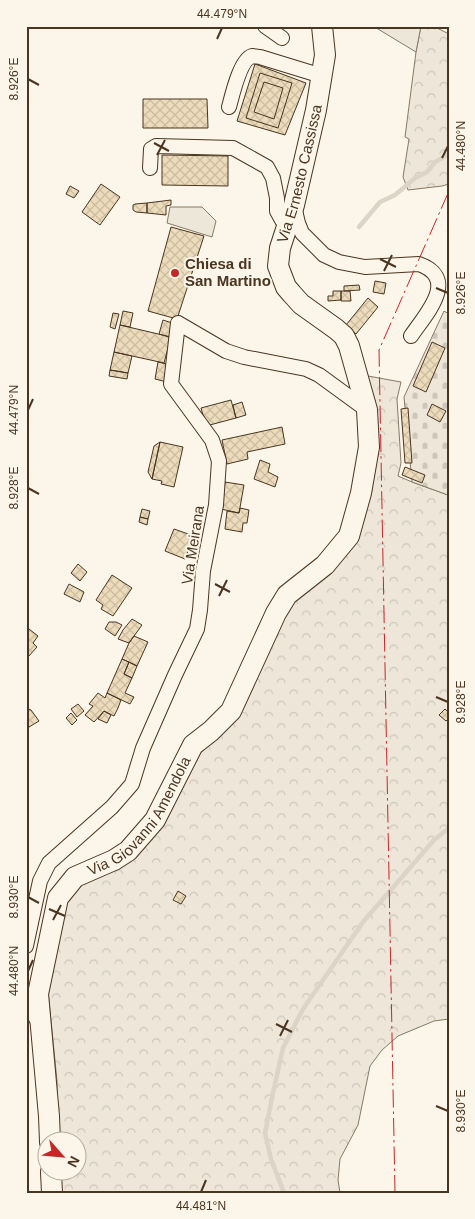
<svg xmlns="http://www.w3.org/2000/svg" width="475" height="1219" viewBox="0 0 475 1219" font-family="Arial,sans-serif">
<defs>
<pattern id="forest-crowns" width="20" height="18" patternUnits="userSpaceOnUse" patternTransform="scale(1.25)"><rect width="20" height="18" fill="#ede6d9"/><path d="M2 6a3 3 0 1 1 6 0M12 15a3 3 0 1 1 6 0" fill="none" stroke="#cdc6ba"/></pattern>
<pattern id="cemetery-stones" width="16" height="16" patternUnits="userSpaceOnUse" patternTransform="scale(1.25)"><rect width="16" height="16" fill="#ede6d9"/><path d="M2 7V4a2 2 0 0 1 4 0v3zM10 15v-3a2 2 0 0 1 4 0v3z" fill="#cdc6ba"/></pattern>
<pattern id="building-cross-hatch" width="8" height="8" patternUnits="userSpaceOnUse" patternTransform="scale(1.25)"><rect width="8" height="8" fill="#ecdcbc"/><path d="M0 0l8 8M0 8l8-8" fill="none" stroke="#ccbda1"/></pattern>
</defs>
<rect width="100%" height="100%" fill="#fbf6e9"/>
<path fill="url(#forest-crowns)" stroke="#887966" d="M421 26H433L449 34V184L442 186 408 190 403 177 409 139 405 137 416 52Z
M368 376 401 382 397 399 401 463 398 476 412 482 448 495 449 494V1019L434 1021 398 1036 382 1050 370 1066 358 1125 340 1159 338 1180 340 1193H61L59 1172H78V1142L57 1141V1081L47 980 62 906 73 887 99 875 192 763 224 726 277 610 345 552 375 417Z"/>
<path fill="url(#cemetery-stones)" stroke="#887966" d="M444 311 449 314 448 495 412 482 404 397Z"/>
<path fill="#ede7d9" stroke="#887966" d="M373 26H421L416 52Z
M170 207H202L216 221 212 237 167 223Z"/>
<g fill="none" stroke-linecap="round" stroke-linejoin="round">
<path stroke="#dcd4c6" stroke-width="4.5" d="M359 227 380 202 395 195 415 178 427 172 435 162 449 154
M284 1193 271 1159 265 1133 273 1093 283 1048 303 1009 363 922 434 840 449 828"/>
</g>
<path fill="url(#building-cross-hatch)" stroke="#4a3520" d="M255 64 306 83 285 135 237 121Z
M260 73 292 83 278 128 246 118Z
M264 82 283 88 274 119 254 112Z
M143 99H207L208 128H143Z
M162 155 228 156V186L162 185Z
M101 184 120 197 100 225 82 212Z
M70 186 79 191 74 198 66 194Z
M171 200V205L166 206V215L147 213V203Z
M147 203V213L136 212 133 210V205L135 204Z
M171 227 204 236 177 319 148 311Z
M375 281 386 283 384 294 373 292Z
M359 285 360 290 344 291V286Z
M333 291H341V300L328 301V296H333Z
M341 291H350L351 301H341Z
M368 298 378 307 356 334 346 325Z
M123 311 133 313 130 327 120 325Z
M113 313 119 314 115 329 110 327Z
M163 320 172 323 169 337 159 334Z
M120 325 171 337 164 363 114 352Z
M432 342 445 348 426 392 413 386Z
M114 352 132 356 128 373 110 370Z
M158 362 171 365 167 382 155 379Z
M110 370 128 373 127 379 109 376Z
M231 400 236 418 206 426 201 408Z
M242 402 246 415 236 418 233 405Z
M432 404 446 411 440 422 427 415Z
M408 408 412 463H405L401 409Z
M282 427 285 444 247 452 248 459 227 464 222 440Z
M160 442 152 479 148 472 154 446Z
M160 442 183 447 174 487 161 484 162 481 152 479Z
M260 460 270 464 268 472 278 477 275 487 254 479Z
M405 467 425 475 422 483 402 475Z
M225 482 244 485 239 513 221 509Z
M240 508 249 510 247 523H243L242 532 225 529 227 511 239 513Z
M142 509 150 511 148 519 140 517Z
M140 517 148 519 147 525 139 522Z
M174 529 194 536 185 559 165 551Z
M78 564 87 572 80 581 71 573Z
M112 575 132 588 113 616 101 609 103 605 96 600Z
M69 584 84 592 80 602 64 594Z
M132 619 142 625 129 643 118 639 123 630Z
M109 622H116L122 625 115 636 105 629Z
M29 629 38 636 33 643 37 647 28 657 26 656V632Z
M134 636 148 642 137 666 122 659 129 643Z
M122 659 129 662 124 674 132 678 125 693 134 697 130 704 107 693Z
M129 662 137 666 132 678 124 674Z
M98 693 105 698 107 693 121 700 118 708 114 716 104 711 94 722 85 715 93 706 89 704Z
M78 704 84 711 77 717 71 709Z
M26 708 31 710 39 721 29 727 26 722Z
M445 709 449 713V718L446 721 439 715Z
M104 711 111 715 107 723 98 719Z
M71 713 77 720 72 725 66 718Z
M178 891 186 896 181 904 173 900Z"/>
<g fill="none" stroke-linecap="round" stroke-linejoin="round">
<g stroke="#4a3520" stroke-width="16">
<path id="street" d="M265 26 282 38
M229 107C232 96 240 60 252 56 252 56 259 57 260 57L322 76
M150 168 151 149 156 146 233 148 267 167 273 178 277 198V211L282 220 287 225
M294 206 298 223 302 233 324 255 339 262 365 267 419 264C460 279 425 315 411 336
M26 946 40 881 49 863 112 807 132 784 143 748 175 675 197 629 200 610 203 571 216 505 219 461 212 440 171 384 178 323 226 351 244 357 306 369 319 375 367 410
M26 1002 39 1023"/>
</g>
<g stroke="#4a3520" stroke-width="22">
<g id="secondary">
<path id="s1" d="M50 1142 49 1116 38 994 58 898 75 877 114 860 128 851 155 820 193 745 211 731 231 711 276 613 287 595 325 565 349 536 361 493 369 447 367 410 349 346 344 336 336 329 301 304 292 294 286 287 278 266 280 248 294 205 316 110 325 55 322 26"/>
<path d="M51 1172 52 1193"/>
</g>
</g>
<use href="#street" stroke="#fbf6e9" stroke-width="14"/>
<use href="#secondary" stroke="#fbf6e9" stroke-width="20"/>
<path stroke="#c62828" stroke-width="1" stroke-dasharray="18 4 2.5 4" stroke-linecap="butt" d="M395 1193 379 350 449 191"/>
</g>
<path fill="none" stroke="#4a3520" stroke-width="2" d="M217 39 222 28M28 79 39 85M154 143 169 151M157 155 165 140M442 158 448 146M380 259 396 267M384 271 392 255M436 288 448 293M28 410 33 399M28 488 39 494M215 584 230 592M219 596 227 580M436 697 448 702M28 897 39 903M49 909 65 916M53 920 61 905M28 971 33 960M276 1024 292 1032M280 1036 288 1020M436 1106 448 1111M201 1192 206 1180"/>
<circle fill="#c62828" stroke="#fbf6e9" stroke-width="2" cx="175" cy="273" r="5"/>
<g text-anchor="middle" stroke-width="4" stroke-linejoin="round" paint-order="stroke">
<g font-size="15" fill="#4a3520" stroke="#fbf6e9">
<text dy="5" stroke="none"><textPath href="#s1" startOffset="1124">Via Ernesto Cassissa</textPath></text>
<text transform="translate(193 545) rotate(-81)" y="5">Via Meirana</text>
<text dy="5" stroke="none"><textPath href="#s1" startOffset="366">Via Giovanni Amendola</textPath></text>
</g>
<g font-size="15" font-weight="bold" fill="#4a3520" stroke="#fbf6e9" text-anchor="start">
<text x="185" y="269">Chiesa di<tspan x="185" dy="17">San Martino</tspan></text>
</g>
</g>
<rect width="475" height="1219" fill="none" stroke="#fbf6e9" stroke-width="55"/>
<g transform="translate(62 1156) rotate(117)"><circle r="24" fill="#fbf6e9" stroke="#b4a999"/>
<path d="M0-4L9 19L0 12L-9 19Z" fill="#c62828"/>
<text y="-8" font-size="14" font-weight="bold" text-anchor="middle" fill="#4a3520">N</text>
</g>
<rect x="28" y="28" width="420" height="1164" fill="none" stroke="#4a3520" stroke-width="2"/>
<g font-size="12" text-anchor="middle" fill="#4a3520">
<text x="222" y="18">44.479°N</text>
<text transform="translate(14 79) rotate(-90)" y="4">8.926°E</text>
<text transform="translate(461 146) rotate(-90)" y="4">44.480°N</text>
<text transform="translate(461 293) rotate(-90)" y="4">8.926°E</text>
<text transform="translate(14 410) rotate(-90)" y="4">44.479°N</text>
<text transform="translate(14 488) rotate(-90)" y="4">8.928°E</text>
<text transform="translate(461 702) rotate(-90)" y="4">8.928°E</text>
<text transform="translate(14 897) rotate(-90)" y="4">8.930°E</text>
<text transform="translate(14 971) rotate(-90)" y="4">44.480°N</text>
<text transform="translate(461 1111) rotate(-90)" y="4">8.930°E</text>
<text x="201" y="1210">44.481°N</text>
</g>
</svg>
